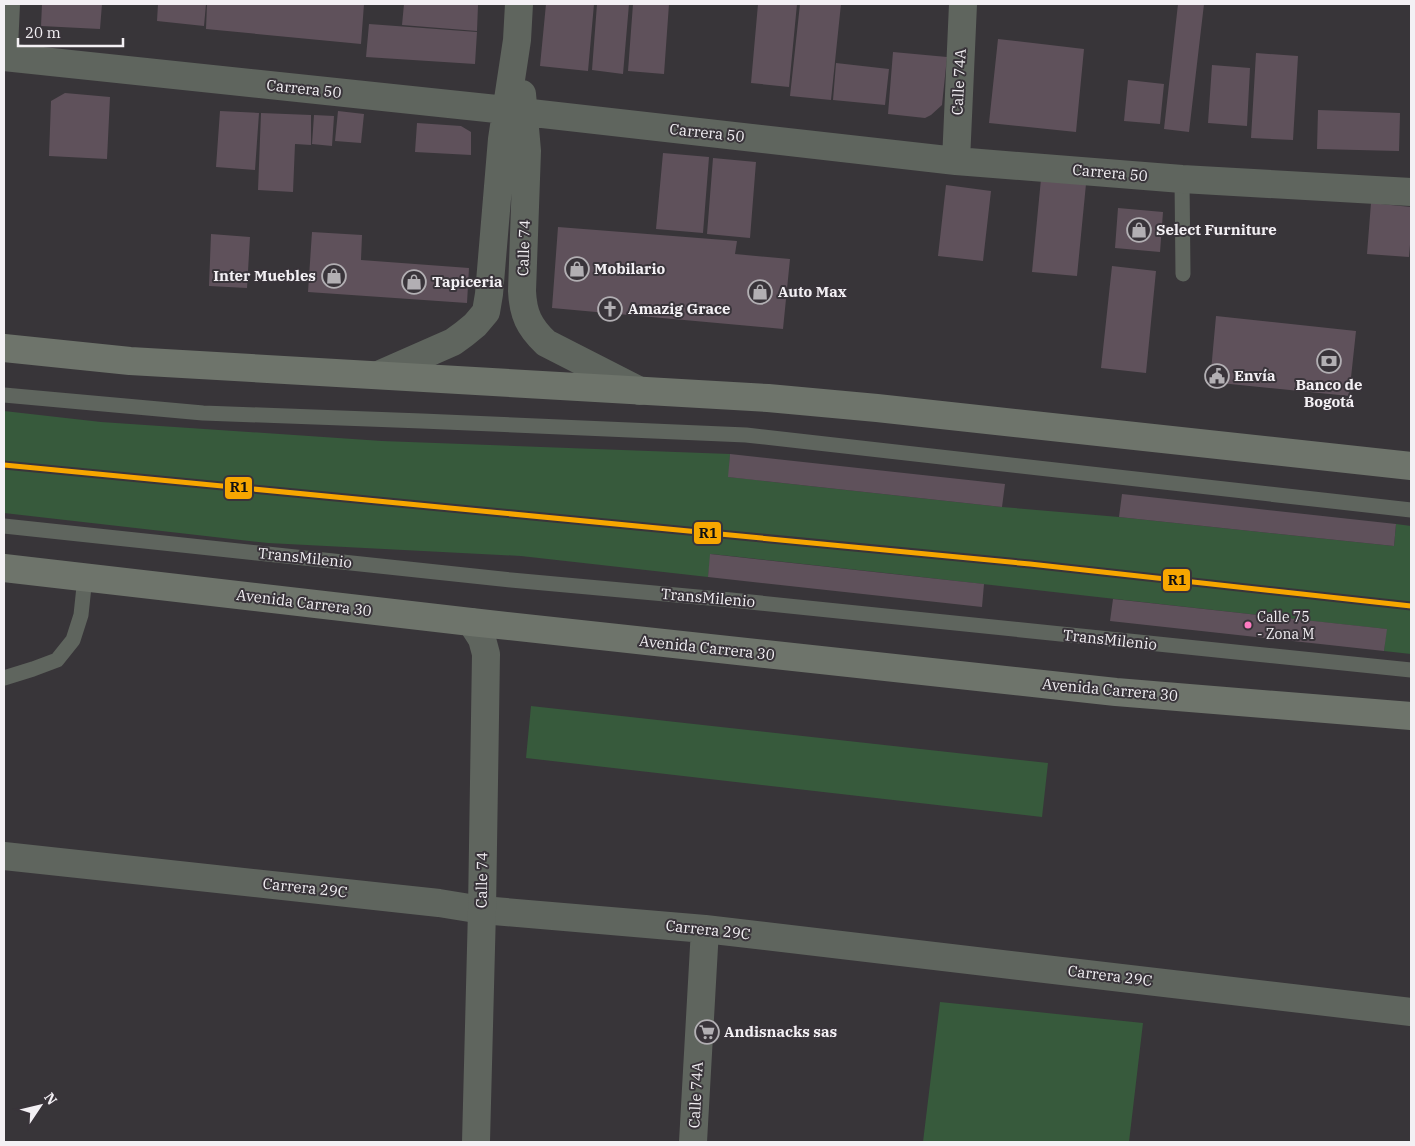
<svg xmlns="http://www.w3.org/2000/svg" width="1415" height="1146" viewBox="0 0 1415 1146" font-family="'IBM Plex Serif',serif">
<rect width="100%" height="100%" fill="#383539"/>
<path fill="#375a3c" d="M4 411 101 422 382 441 730 454 729 477 1002 507 1119 517 1394 546 1396 524 1411 526V654L1384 651 1386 629C1161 605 936 578 711 554L708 577 521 556 268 543 4 513Z
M531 706 1048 763 1042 817 526 758Z
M940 1002 1143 1023 1129 1142H923Z"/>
<path fill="#5f515b" d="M42 4H102L100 29 41 26Z
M158 4H206L204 26 157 21Z
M207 4H364L361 44 206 29Z
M404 4H461L478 5 477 31 402 25Z
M546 4H594L588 71 540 66Z
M597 4H629L623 74 592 70Z
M633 4H669L664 74 628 71Z
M758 4H797L789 87 751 83Z
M800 4H841L831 100 790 96Z
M1178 4H1204L1189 132 1164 129Z
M369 24 477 32 475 64 366 57Z
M998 39 1084 49 1076 132 989 123Z
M893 52 947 57 942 105 931 115 925 118 888 114Z
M1256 53 1298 56 1293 140 1251 138Z
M836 63 889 69 885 105 833 100Z
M1212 65 1250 68 1247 126 1208 123Z
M1128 80 1164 84 1160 124 1124 121Z
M65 93 110 97 107 159 49 156 51 101Z
M1318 110 1400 113 1399 151 1317 149Z
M220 111 259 113 255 170 216 167Z
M338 111 364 114 361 143 335 141Z
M261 113 311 115V145L295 144 293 192 258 190Z
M314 115 334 116 332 146 312 144Z
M417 123 461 126 471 132V155L415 152Z
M663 153 709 157 703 233 656 229Z
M713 158 756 162 750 238 707 234Z
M1041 179 1086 184 1077 276 1032 272Z
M946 185 991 191 983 261 938 256Z
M1371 203 1411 207V233L1409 257 1367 254Z
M1118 208 1163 212 1160 252 1115 248Z
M558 227 737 241 735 254 790 259 783 329 552 308Z
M312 232 362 235 361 260 469 268 467 303 308 292Z
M211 234 250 237 247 288 209 286Z
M1112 266 1156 271 1146 373 1101 368Z
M1216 316 1356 331 1349 396 1210 382Z
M730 454 1005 484 1002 507 728 477Z
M1122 494 1396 524 1394 546 1119 517Z
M710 554 984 584 982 607 708 577Z
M1113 599 1387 629 1384 651 1110 621Z"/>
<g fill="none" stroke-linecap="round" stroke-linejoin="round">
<path stroke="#5f655e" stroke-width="15" d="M1182 179 1183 274
M4 395 203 413 422 421 746 435 1411 510
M4 526 511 580 731 600 1411 670
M4 678 33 669 57 660 73 640 81 615 85 577"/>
<path stroke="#5f655e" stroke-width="28" d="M4 48 6 4
M4 57 506 110 956 161 1182 179 1411 192
M522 94 527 151 522 291C523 314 529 327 546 343L640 391
M956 161 963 4
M378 375 453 342 464 334 475 325 486 312 489 294 502 139 517 40 519 4
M4 856 439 903 482 910 705 929 1411 1012
M693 1142 705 929"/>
<path stroke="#5f655e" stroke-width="28" d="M471 622 482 639 486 654 482 910 476 1142"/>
<path stroke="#6e746b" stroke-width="28" d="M4 348 130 361 768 398 877 408 1411 466
M4 568 471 622 1116 692 1411 716"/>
<g stroke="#39343a" stroke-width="9">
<path id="rail-1" d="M4 465 1030 564 1411 606"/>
</g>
<use href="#rail-1" stroke="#f7a600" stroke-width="5"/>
</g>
<defs>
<g id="shop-ring" transform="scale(1.25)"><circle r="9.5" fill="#39343a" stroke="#b2afb3" stroke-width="1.5"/><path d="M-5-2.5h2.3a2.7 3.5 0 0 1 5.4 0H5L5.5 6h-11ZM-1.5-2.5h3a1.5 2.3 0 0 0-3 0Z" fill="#b2afb3"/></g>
<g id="church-ring" transform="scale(1.25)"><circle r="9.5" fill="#39343a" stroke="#b2afb3" stroke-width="1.5"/><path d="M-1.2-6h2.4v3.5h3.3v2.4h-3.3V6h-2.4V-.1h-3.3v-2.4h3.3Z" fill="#b2afb3"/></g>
<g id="bank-ring" transform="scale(1.25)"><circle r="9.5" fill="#39343a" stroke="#b2afb3" stroke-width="1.5"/><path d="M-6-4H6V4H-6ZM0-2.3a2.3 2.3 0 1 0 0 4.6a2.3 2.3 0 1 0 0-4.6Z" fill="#b2afb3"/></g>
<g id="civic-ring" transform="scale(1.25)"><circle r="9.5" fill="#39343a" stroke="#b2afb3" stroke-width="1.5"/><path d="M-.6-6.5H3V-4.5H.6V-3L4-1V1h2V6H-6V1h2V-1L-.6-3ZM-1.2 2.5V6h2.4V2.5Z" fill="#b2afb3"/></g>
<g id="supermarket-ring" transform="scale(1.25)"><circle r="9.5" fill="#39343a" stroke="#b2afb3" stroke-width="1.5"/><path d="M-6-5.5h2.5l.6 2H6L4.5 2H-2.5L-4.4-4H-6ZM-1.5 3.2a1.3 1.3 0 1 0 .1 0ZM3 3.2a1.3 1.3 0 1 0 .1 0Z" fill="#b2afb3"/></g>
</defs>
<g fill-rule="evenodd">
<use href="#shop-ring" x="1139" y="230"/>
<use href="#shop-ring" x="577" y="269"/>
<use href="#shop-ring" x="334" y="276"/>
<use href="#shop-ring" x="414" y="282"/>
<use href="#shop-ring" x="760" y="292"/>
<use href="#church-ring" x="610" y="309"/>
<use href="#bank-ring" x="1329" y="361"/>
<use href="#civic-ring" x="1217" y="376"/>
<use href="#supermarket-ring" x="707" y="1032"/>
</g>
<circle fill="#fe7ac1" stroke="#39343a" stroke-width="2" cx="1248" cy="625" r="4.5"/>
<g text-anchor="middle" stroke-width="4" stroke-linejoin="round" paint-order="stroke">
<g font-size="14" fill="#f3f0f4" stroke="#39343a" text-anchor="start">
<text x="1257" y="622">Calle 75<tspan x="1257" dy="17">- Zona M</tspan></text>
</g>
<g font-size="15" fill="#f3f0f4" stroke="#39343a">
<text transform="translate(959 82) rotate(-87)" y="5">Calle 74A</text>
<text transform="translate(304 89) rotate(6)" y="5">Carrera 50</text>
<text transform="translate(707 133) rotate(6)" y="5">Carrera 50</text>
<text transform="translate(1110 173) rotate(5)" y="5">Carrera 50</text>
<text transform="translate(524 248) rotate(-88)" y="5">Calle 74</text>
<text transform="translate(305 558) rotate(6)" y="5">TransMilenio</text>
<text transform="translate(708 598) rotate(5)" y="5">TransMilenio</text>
<text transform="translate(304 603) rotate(7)" y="5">Avenida Carrera 30</text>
<text transform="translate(1110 640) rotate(6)" y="5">TransMilenio</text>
<text transform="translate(707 648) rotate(6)" y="5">Avenida Carrera 30</text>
<text transform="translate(1110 690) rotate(5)" y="5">Avenida Carrera 30</text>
<text transform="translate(482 880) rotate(-89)" y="5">Calle 74</text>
<text transform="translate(305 888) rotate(6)" y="5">Carrera 29C</text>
<text transform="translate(708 930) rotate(6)" y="5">Carrera 29C</text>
<text transform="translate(1110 976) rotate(7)" y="5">Carrera 29C</text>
<text transform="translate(696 1095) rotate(-87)" y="5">Calle 74A</text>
</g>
<g font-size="15" font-weight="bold" fill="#f3f0f4" stroke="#39343a" text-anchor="start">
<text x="1156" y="235">Select Furniture</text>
<text x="594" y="274">Mobilario</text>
<text x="316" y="281" text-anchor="end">Inter Muebles</text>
<text x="432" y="287">Tapiceria</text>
<text x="778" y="297">Auto Max</text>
<text x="628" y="314">Amazig Grace</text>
<text x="1234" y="381">Envía</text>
<text x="1329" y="390" text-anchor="middle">Banco de<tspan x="1329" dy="17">Bogotá</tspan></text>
<text x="724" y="1037">Andisnacks sas</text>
</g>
</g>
<g stroke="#39343a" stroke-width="2">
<rect x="224" y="476" width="29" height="24" rx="5" fill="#f7a600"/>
<rect x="693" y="521" width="29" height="24" rx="5" fill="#f7a600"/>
<rect x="1162" y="568" width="29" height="24" rx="5" fill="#f7a600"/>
</g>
<g font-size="14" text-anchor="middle" font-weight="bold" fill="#111">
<text x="239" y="492">R1</text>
<text x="708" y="538">R1</text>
<text x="1177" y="585">R1</text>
</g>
<rect width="1415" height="1146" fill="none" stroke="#f3f0f4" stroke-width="10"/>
<g transform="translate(40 1106) rotate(55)" stroke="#39343a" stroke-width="4" paint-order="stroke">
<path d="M0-4L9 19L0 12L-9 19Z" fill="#f3f0f4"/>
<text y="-8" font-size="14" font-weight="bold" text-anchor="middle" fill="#f3f0f4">N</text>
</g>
<path d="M18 38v8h105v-8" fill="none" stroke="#f3f0f4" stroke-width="2.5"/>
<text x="25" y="38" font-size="15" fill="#f3f0f4" stroke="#39343a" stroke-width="4" paint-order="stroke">20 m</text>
</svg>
